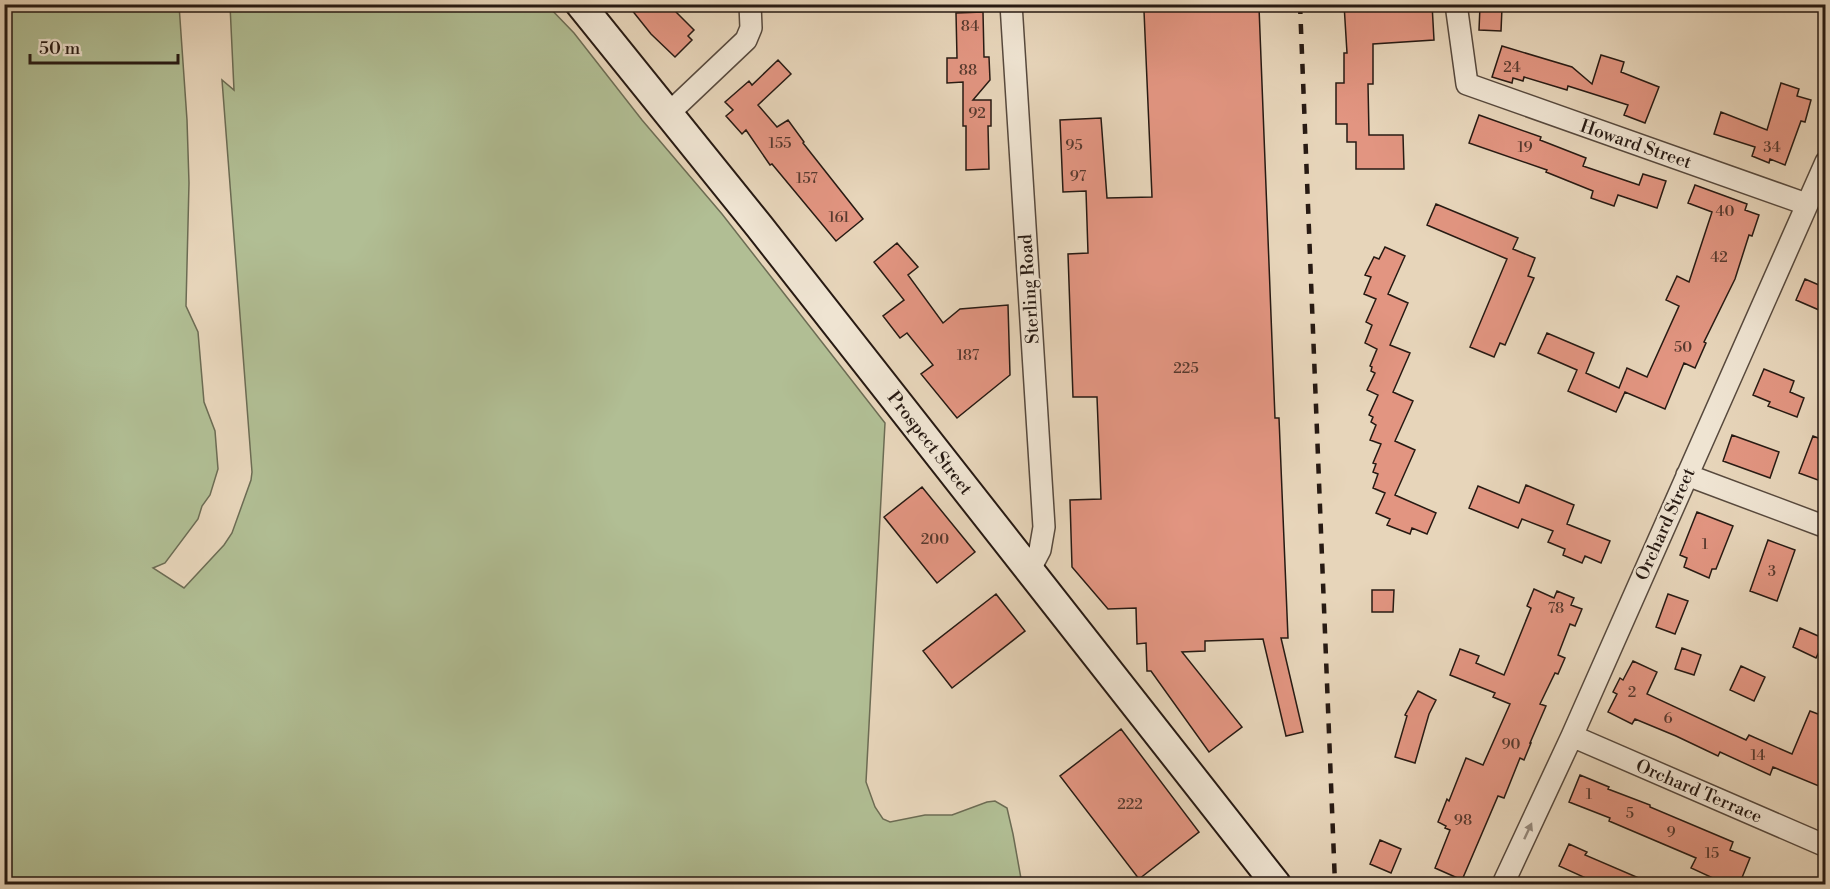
<svg xmlns="http://www.w3.org/2000/svg" width="1830" height="889" viewBox="0 0 1830 889" font-family="'Libre Bodoni',serif">
<rect width="100%" height="100%" fill="#e7d5ba"/>
<filter id="stains"><feTurbulence type="fractalNoise" baseFrequency=".00333" numOctaves="4"/><feColorMatrix values="0 0 0 0 .2 0 0 0 0 .09 0 0 0 0 .02 0 0 0 .5 -.17"/></filter>
<radialGradient id="worn" r=".72"><stop offset=".6" stop-color="#630" stop-opacity="0"/><stop offset="1" stop-color="#630" stop-opacity=".3"/></radialGradient>
<path fill="#b1be94" stroke="#6c6c54" stroke-width="1.5" d="M4 5H179L187 120 189 183 186 306 198 332 204 402 215 431 218 469 210 495 202 506 198 519 165 563 153 568 184 588 224 545 232 533 251 480 252 472 222 80 234 90 230 5H547L574 33 642 120 722 214 885 423 866 782 875 807 883 819 890 822 925 815H952L987 802 995 801 1007 808 1013 834 1022 884H5Z"/>
<path fill="#e29581" stroke="#271a13" stroke-width="1.5" d="M627 4H668L694 30 688 36 692 40 675 57 651 34Z
M1344 4H1432L1434 40 1373 44V84H1368L1369 135H1403L1404 169H1356V142H1347V124H1336V83H1344V53H1347Z
M1480 6 1502 8 1501 31 1479 30Z
M1259 7 1275 418H1279L1288 638H1281L1303 732 1286 736 1263 639 1205 641V651L1182 652 1242 727 1209 752 1151 671H1147L1146 643 1137 644 1136 608 1108 609 1072 567 1070 500 1101 499 1097 397H1073L1068 254 1088 253 1086 191 1063 192 1060 120 1101 118 1107 198 1152 197 1144 11Z
M983 12 984 57H989L990 80 973 100H991V126H988L989 169 966 170V126H963V82L947 83V58H957L956 13Z
M1502 46 1572 67 1592 84 1601 55 1624 62 1621 72 1659 87 1645 123 1624 115 1628 105 1568 86 1567 90 1524 77 1523 81 1513 78 1512 83 1492 77Z
M778 60 791 74 758 105 777 127 788 120 804 142 803 143 863 219 836 241 772 164 770 165 746 130 742 134 726 116 733 110 725 102 749 81 752 85Z
M1781 83 1799 89 1797 96 1811 100 1805 122 1801 121 1785 165 1770 159 1769 163 1752 156 1755 147 1714 134 1721 112 1767 130Z
M1479 115 1541 137 1540 140 1586 158 1583 166 1639 185 1643 174 1666 181 1657 208 1618 195 1614 206 1591 198 1593 191 1546 172 1547 170 1469 143Z
M1695 185 1747 204 1745 210 1759 215 1752 236 1749 235 1735 279 1704 342 1706 343 1695 368 1684 363 1665 409 1625 392 1616 412 1568 391 1577 370 1538 353 1547 333 1594 353 1586 373 1619 388 1627 368 1647 377 1679 306 1666 300 1677 276 1689 282 1712 212 1688 203Z
M1436 204 1518 238 1513 249 1535 258 1528 276 1534 278 1505 345 1500 343 1494 357 1470 347 1507 259 1427 225Z
M897 243 918 267 908 275 943 323 960 309 1008 305 1010 375 957 418 921 374 933 365 907 333 900 338 883 316 904 300 874 262Z
M1385 247 1405 256 1388 294 1408 303 1390 345 1410 353 1393 392 1413 401 1395 441 1415 450 1395 495 1436 513 1427 534 1412 528 1410 534 1387 525 1390 519 1376 513 1385 493 1373 488 1378 474 1373 472 1376 464 1373 463 1381 444 1370 440 1376 425 1371 422 1373 417 1369 415 1378 395 1367 390 1375 373 1371 371 1372 367 1370 366 1377 349 1365 343 1372 325 1366 322 1376 299 1364 294 1371 277 1365 275 1374 257 1379 259Z
M1805 279 1826 288V313L1796 300Z
M1764 369 1794 381 1790 392 1804 398 1797 417 1768 406 1770 402 1753 395Z
M1732 435 1779 452 1770 478 1723 461Z
M1813 436 1826 441V483L1799 473Z
M1526 485 1574 505 1567 524 1610 541 1601 563 1585 556 1582 563 1563 555 1565 549 1548 542 1553 531 1522 519 1518 528 1469 508 1478 486 1519 503Z
M922 487 975 552 937 583 884 517Z
M1697 512 1733 526 1716 569H1712L1709 578 1684 567 1687 558 1680 555Z
M1768 540 1795 550 1777 601 1750 591Z
M1534 589 1554 598 1557 591 1574 598 1571 605 1582 609 1575 626 1570 624 1558 655 1565 658 1558 674 1555 673 1540 704 1546 706 1530 743H1531L1524 760 1520 758 1504 798 1498 796 1462 880 1435 868 1450 830 1445 828 1446 826 1438 822 1447 799 1449 801 1466 758 1483 765 1510 704 1493 697 1495 693 1450 675 1460 649 1479 656 1476 663 1504 675 1531 608 1527 606Z
M1372 590H1394L1393 612H1372Z
M996 594 1025 631 952 688 923 651Z
M1668 594 1688 601 1675 634 1656 627Z
M1800 628 1825 639 1816 658 1793 647Z
M1682 648 1701 655 1694 675 1675 669Z
M1633 661 1657 672 1647 694 1746 740 1749 735 1792 754 1810 711 1826 717V789L1773 767 1770 775 1720 752 1718 756 1676 736 1635 719 1632 724 1608 712 1617 694 1613 692 1620 678 1623 680Z
M1741 666 1765 677 1754 701 1730 690Z
M1418 691 1436 700 1429 714 1415 763 1395 757 1407 716 1405 715Z
M1121 729 1199 832 1139 879 1060 776Z
M1580 775 1609 787 1608 789 1650 805V807L1733 842 1730 850 1750 858 1739 885H1728L1691 868 1696 858 1609 821 1610 818 1569 802Z
M1380 840 1401 849 1391 873 1370 864Z
M1569 844 1587 852 1585 855 1655 885H1601L1559 866Z"/>
<g fill="none" stroke-linecap="round" stroke-linejoin="round">
<g stroke="#57493d" stroke-width="24">
<path id="minor" d="M1011 4 1044 527 1040 550 1029 571
M1456 4 1467 84 1806 204
M668 114 746 40 751 28 750 4
M1687 475 1826 527
M1572 736 1826 846
M1503 884 1572 736 1826 162"/>
</g>
<g stroke="#271a13" stroke-width="32">
<path id="secondary" d="M580 4 759 226 1276 884"/>
</g>
<use href="#minor" stroke="#efe4d2" stroke-width="21"/>
<use href="#secondary" stroke="#efe4d2" stroke-width="28"/>
<path stroke="#271a13" stroke-width="4.5" stroke-dasharray="10 10" stroke-linecap="butt" d="M1300 4 1335 884"/>
</g>
<defs><path id="oneway-solid" d="M-6-.8H1V-3.2L6.5 0L1 3.2V.8H-6Z" transform="scale(1.5)"/></defs>
<use fill="#95897c" href="#oneway-solid" transform="translate(1528 831) rotate(-65)"/>
<g text-anchor="middle" stroke-width="4.5" stroke-linejoin="round" paint-order="stroke">
<g font-size="15" fill="#56392e">
<text x="970" y="31">84</text>
<text x="1512" y="72">24</text>
<text x="968" y="75">88</text>
<text x="977" y="118">92</text>
<text x="780" y="148">155</text>
<text x="1074" y="150">95</text>
<text x="1525" y="152">19</text>
<text x="1772" y="152">34</text>
<text x="1078" y="181">97</text>
<text x="807" y="183">157</text>
<text x="1725" y="216">40</text>
<text x="839" y="222">161</text>
<text x="1719" y="262">42</text>
<text x="1683" y="352">50</text>
<text x="968" y="360">187</text>
<text x="1186" y="373">225</text>
<text x="935" y="544">200</text>
<text x="1705" y="549">1</text>
<text x="1772" y="576">3</text>
<text x="1556" y="613">78</text>
<text x="1632" y="697">2</text>
<text x="1668" y="723">6</text>
<text x="1511" y="749">90</text>
<text x="1758" y="760">14</text>
<text x="1589" y="799">1</text>
<text x="1130" y="809">222</text>
<text x="1630" y="818">5</text>
<text x="1463" y="825">98</text>
<text x="1671" y="837">9</text>
<text x="1712" y="858">15</text>
</g>
<g font-size="18" fill="#271a13" stroke="#efe4d2">
<text transform="translate(1636 144) rotate(19)" y="6">Howard Street</text>
<text transform="translate(1029 289) rotate(-94)" y="6">Sterling Road</text>
<text transform="translate(930 443) rotate(52)" y="6">Prospect Street</text>
<text transform="translate(1665 524) rotate(-66)" y="6">Orchard Street</text>
<text transform="translate(1699 791) rotate(23)" y="6">Orchard Terrace</text>
</g>
</g>
<rect width="1830" height="889" fill="none" stroke="#e7d5ba" stroke-width="24"/>
<rect x="6" y="6" width="1818" height="877" fill="none" stroke="#271a13" stroke-width="3"/>
<rect x="12" y="12" width="1806" height="865" fill="none" stroke="#271a13" stroke-width="1.5"/>
<path d="M30 54v9h148v-9" fill="none" stroke="#271a13" stroke-width="3"/>
<text x="39" y="54" font-size="18" fill="#271a13" stroke="#efe4d2" stroke-width="4.5" paint-order="stroke">50 m</text>
<rect width="100%" height="100%" filter="url(#stains)"/>
<rect width="100%" height="100%" fill="url(#worn)"/>
</svg>
